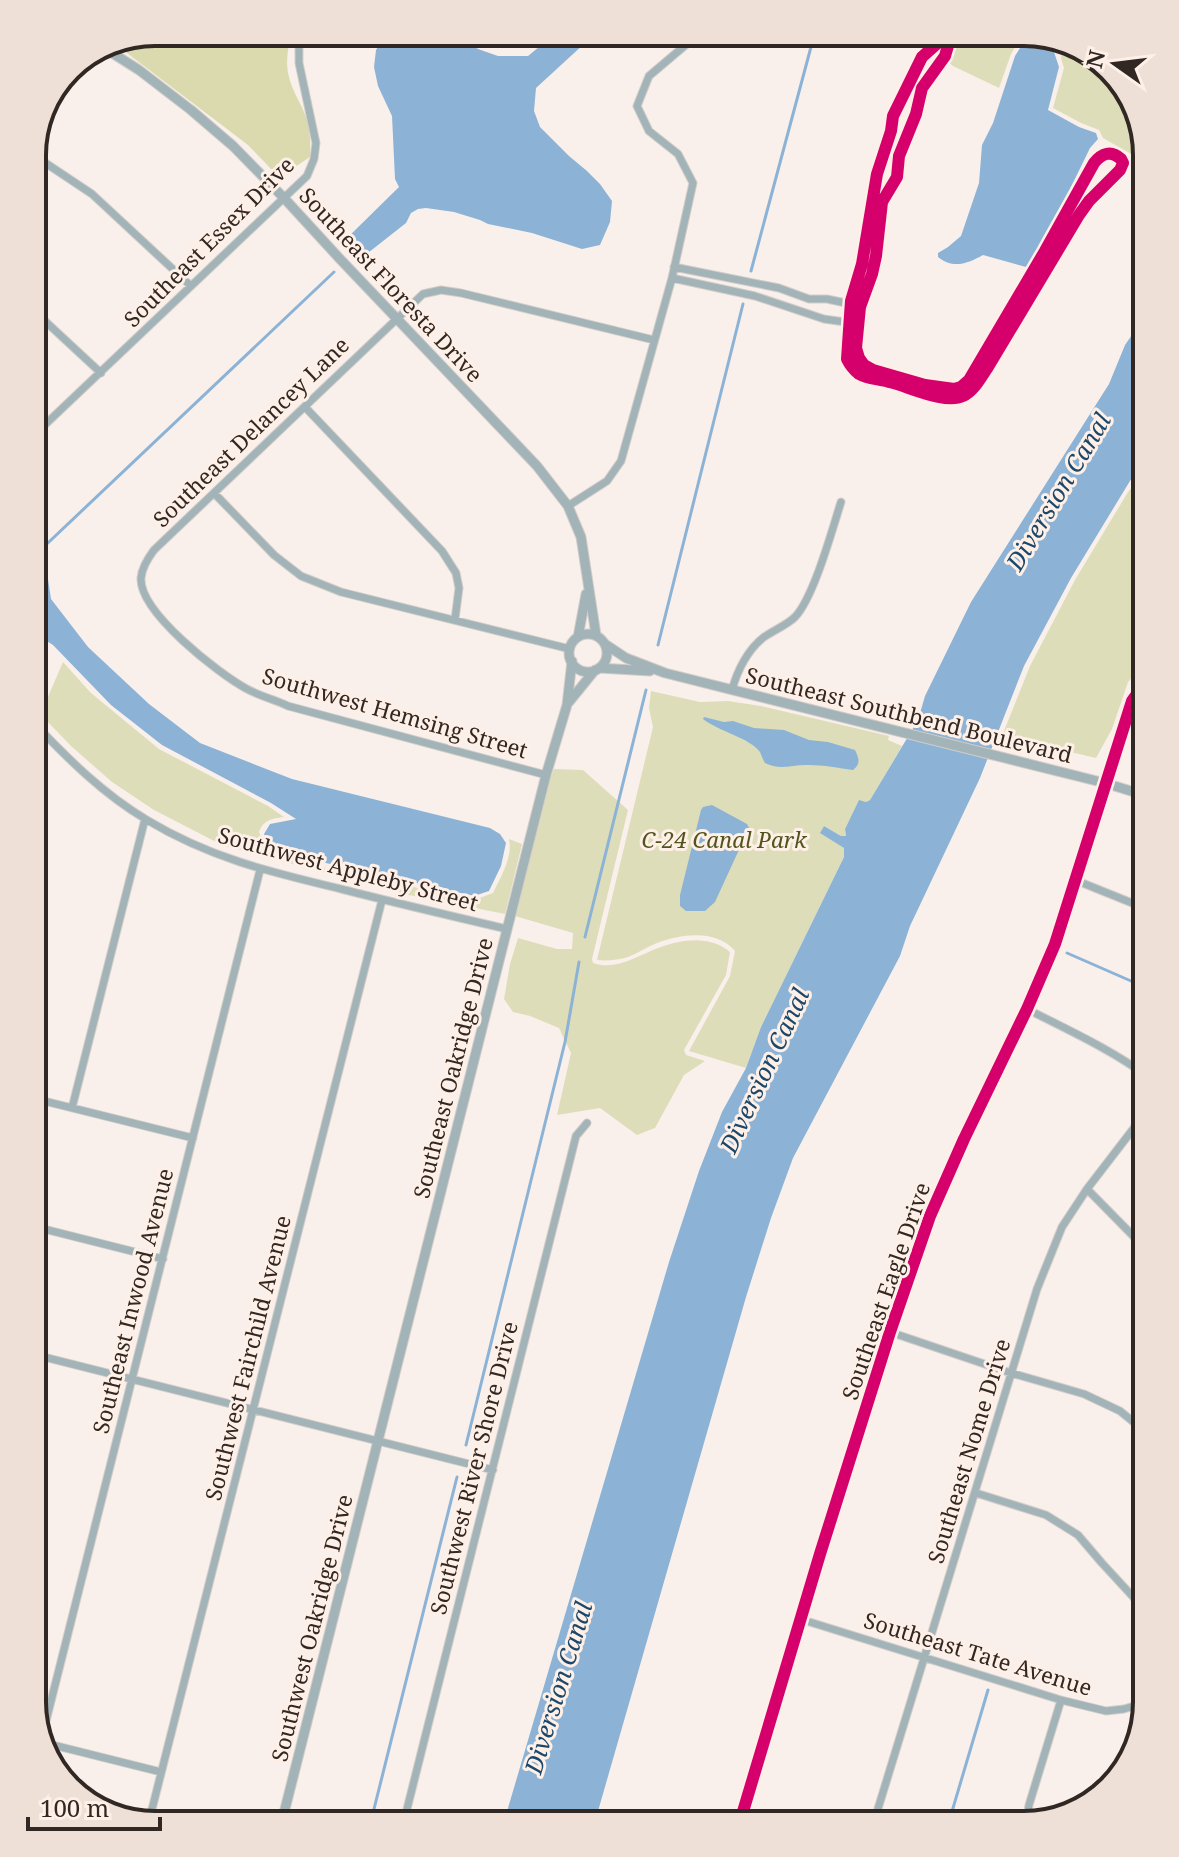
<svg xmlns="http://www.w3.org/2000/svg" width="1179" height="1857" viewBox="0 0 1179 1857" font-family="'Noto Serif',serif">
<rect width="100%" height="100%" fill="#f9f0ec"/>
<path fill="#deddb9" d="M967 32H1033L1093 53 1134 100 1147 155V163L1103 138 1099 130 1081 123 1053 108 1064 68 1061 58 1062 52 1055 47 1032 39 1030 42 1017 44 1011 54 999 88 953 66 948 62 955 39Z
M1147 469V662L1128 682 1112 729 1096 758 1002 736 1030 666 1075 580 1128 492Z
M63 662 91 693 159 749 268 806 284 817C272 819 264 819 259 832L268 853 271 856 474 900 493 893C501 876 513 857 509 839L522 844 505 914 409 895 222 845 154 810 112 782 71 746 44 718V706Z
M651 691 700 702 728 701 761 706 889 736 888 740 902 746 870 800 866 802 859 801 845 829 846 836H841L824 826 821 832 844 848V857L761 1027 746 1068 689 1051 730 976 735 951C716 929 682 934 657 943 647 947 638 953 628 957 618 960 607 961 597 960L653 727 649 708Z
M554 769 583 770 628 810 592 959 593 963C616 971 637 956 658 948 682 939 710 935 730 952L726 975 684 1050 686 1055 705 1061 684 1075 655 1128 637 1135 600 1108 557 1115 571 1053 559 1028 530 1016 513 1012 504 999 510 964 518 938 557 949H572L573 933 515 916 550 779Z"/>
<path fill="#dbdaaf" d="M155 32H292C288 46 285 62 289 77 292 90 299 100 304 112 310 126 311 143 310 157L286 173 271 169 248 145 119 47Z"/>
<path fill="#8cb3d5" d="M388 32H450L478 49 498 56H528L557 32H597L536 88 534 111 540 127 569 156 587 171 600 184 612 201 610 222 600 245 582 249 532 233 488 224 480 220 454 212 426 208 418 209 411 213 406 223 359 260 343 245 344 241 399 187 395 179 392 116 378 86 374 67 376 50Z
M1037 46 1054 52 1059 67 1048 110 1079 127 1096 133 1098 139 1090 148 1034 263 1026 267 983 255C967 264 953 269 938 257V253L948 247 961 236 979 183 982 145 993 123 1015 56 1020 48Z
M1147 313V453L1071 578 1024 666 980 778 910 926 900 956 793 1158 771 1218 746 1297 594 1825H503L669 1262 699 1171 722 1112 746 1068 761 1027 844 857V848L820 833 824 826 841 836H846L845 829 859 800 866 802 870 800 918 720 925 696 971 602 1109 384 1125 345Z
M46 545V566L51 599 88 647 149 704 200 743 292 779 490 828 500 834 506 843 501 866 489 891 474 896 272 851 264 834 270 824 296 819 271 803 162 745 111 705 53 645 32 632V558Z
M704 717 724 722 733 721 754 728 784 730 809 740 828 742 855 750C859 758 861 764 853 770 839 768 823 765 809 765 793 764 780 771 765 763 764 762 760 752 760 752 750 738 718 731 703 719Z
M712 805 747 824 749 828 715 902 705 911H686L680 906V895L701 810 703 807Z"/>
<g fill="none" stroke-linecap="round" stroke-linejoin="round">
<path stroke="#8cb3d5" stroke-width="3" d="M751 271 815 32
M32 558 334 272
M658 645 743 304
M585 937 646 690
M1067 953 1147 988
M466 1445 565 1042 579 962
M370 1825 457 1477
M948 1825 988 1690"/>
<g stroke="#d4cdc9" stroke-width="9">
<path id="minor" d="M945 32 941 40 922 57 893 116 891 131 877 174 862 264 851 301 847 359C850 365 854 370 859 374 867 379 880 379 889 382 908 386 945 405 963 396 974 391 981 377 988 367L1079 215 1089 201 1120 170 1123 163 1121 159C1111 150 1102 153 1094 163L1045 251 969 380 961 387 954 389 925 385 873 370 864 365 859 358 856 348 860 307 872 274 876 256 882 202 897 177 899 156 916 114 922 88 945 56 952 32
M32 154 92 194 191 286
M674 267 779 288 809 299H827L855 305
M672 278 755 296 824 319 852 323
M32 309 101 373
M305 407 442 551 456 573 459 588 455 619
M32 437 307 176 314 159 316 143 299 63V41L301 32
M214 493 274 555 301 576 341 592 570 649
M568 506 607 481 621 461 672 278 693 183 678 154 649 131 637 106 649 76 701 32
M732 690C737 671 748 649 764 637 774 630 787 625 795 617 814 597 832 530 841 502
M32 721C67 758 103 794 147 820 210 858 270 872 341 889 396 903 451 916 507 929
M546 775 288 706C275 700 260 696 247 689 219 674 139 612 141 578 142 567 148 558 154 550L423 294 441 290 461 293 654 340
M1075 880 1147 909
M1027 1009C1068 1030 1110 1049 1147 1076
M32 1098 193 1138
M72 1108 145 819
M1087 1189 1147 1250
M32 1226 163 1259
M890 1332 1011 1373 1084 1394 1120 1411 1147 1433
M32 1354 493 1470
M976 1493 1046 1515 1078 1535 1101 1562 1147 1612
M800 1619 1061 1700 1106 1711 1124 1709 1147 1702
M41 1741 260 870
M41 1742 161 1772
M1026 1824 1029 1805 1061 1700
M148 1825 382 900
M403 1825 576 1136 587 1123
M739 1825 820 1554 890 1332 930 1216 964 1139 1027 1009 1055 944 1132 701 1147 680
M873 1825 1037 1289 1062 1227 1087 1189 1147 1111"/>
</g>
<g stroke="#d4cdc9" stroke-width="11">
<path id="tertiary" d="M109 51 139 70 191 110 233 146 284 198 340 259 537 466 568 506 581 537 596 635
M569 653a19 19 0 1 1 38 0a19 19 0 1 1-38 0Z
M578 637 586 594
M605 644 626 658 665 673 1105 783 1147 796
M599 668 650 671
M569 702 595 670
M281 1825 546 775 567 705 572 661"/>
</g>
<use href="#minor" stroke="#a2b4b8" stroke-width="7"/>
<use href="#tertiary" stroke="#a2b4b8" stroke-width="9"/>
<g stroke="#feefe7" stroke-width="17">
<path id="cycleway" d="M945 32 941 40 922 57 893 116 891 131 877 174 862 264 851 301 847 359C850 365 854 370 859 374 867 379 880 379 889 382 908 386 945 405 963 396 974 391 981 377 988 367L1079 215 1089 201 1120 170 1123 163 1121 159C1111 150 1102 153 1094 163L1045 251 969 380 961 387 954 389 925 385 873 370 864 365 859 358 856 348 860 307 872 274 876 256 882 202 897 177 899 156 916 114 922 88 945 56 952 32
M739 1825 820 1554 890 1332 930 1216 964 1139 1027 1009 1055 944 1132 701 1147 680"/>
</g>
<use href="#cycleway" stroke="#d6006c" stroke-width="12"/>
</g>
<g text-anchor="middle" stroke-width="6" stroke-linejoin="round" paint-order="stroke">
<g font-size="22" fill="#312823" stroke="#feefe7">
<text transform="translate(209 242) rotate(-45)" y="8">Southeast Essex Drive</text>
<text transform="translate(391 285) rotate(47)" y="8">Southeast Floresta Drive</text>
<text transform="translate(251 432) rotate(-44)" y="8">Southeast Delancey Lane</text>
<text transform="translate(395 713) rotate(16)" y="8">Southwest Hemsing Street</text>
<text transform="translate(909 715) rotate(14)" y="8">Southeast Southbend Boulevard</text>
<text transform="translate(348 869) rotate(15)" y="8">Southwest Appleby Street</text>
<text transform="translate(453 1068) rotate(-76)" y="8">Southeast Oakridge Drive</text>
<text transform="translate(886 1291) rotate(-71)" y="8">Southeast Eagle Drive</text>
<text transform="translate(133 1301) rotate(-76)" y="8">Southeast Inwood Avenue</text>
<text transform="translate(248 1358) rotate(-76)" y="8">Southwest Fairchild Avenue</text>
<text transform="translate(969 1451) rotate(-73)" y="8">Southeast Nome Drive</text>
<text transform="translate(474 1468) rotate(-76)" y="8">Southwest River Shore Drive</text>
<text transform="translate(312 1628) rotate(-76)" y="8">Southwest Oakridge Drive</text>
<text transform="translate(978 1654) rotate(17)" y="8">Southeast Tate Avenue</text>
</g>
<g font-size="22" font-style="italic" fill="#51541d" stroke="#feefe7">
<text x="724" y="848">C-24 Canal Park</text>
</g>
<g font-size="24" font-style="italic" fill="#1b476a" stroke="#feefe7">
<text transform="translate(1059 492) rotate(-59)" y="8">Diversion Canal</text>
<text transform="translate(765 1071) rotate(-65)" y="8">Diversion Canal</text>
<text transform="translate(559 1688) rotate(-73)" y="8">Diversion Canal</text>
</g>
</g>
<path d="M0 0H1179V1857H0ZM155 46H1024A109 109 0 0 1 1133 155V1702A109 109 0 0 1 1024 1811H155A109 109 0 0 1 46 1702V155A109 109 0 0 1 155 46Z" fill="#eedfd7" fill-rule="evenodd"/>
<path fill="none" stroke="#312823" stroke-width="4" d="M155 46H1024A109 109 0 0 1 1133 155V1702A109 109 0 0 1 1024 1811H155A109 109 0 0 1 46 1702V155A109 109 0 0 1 155 46Z"/>
<g transform="translate(1115 64) rotate(284)" stroke="#feefe7" stroke-width="6" paint-order="stroke">
<path d="M0-6L14 30L0 20L-14 30Z" fill="#312823"/>
<text y="-12" font-size="22" font-weight="bold" text-anchor="middle" fill="#312823">N</text>
</g>
<path d="M28 1817v12h132v-12" fill="none" stroke="#312823" stroke-width="4"/>
<text x="40" y="1817" font-size="24" fill="#312823" stroke="#feefe7" stroke-width="6" paint-order="stroke">100 m</text>
</svg>
